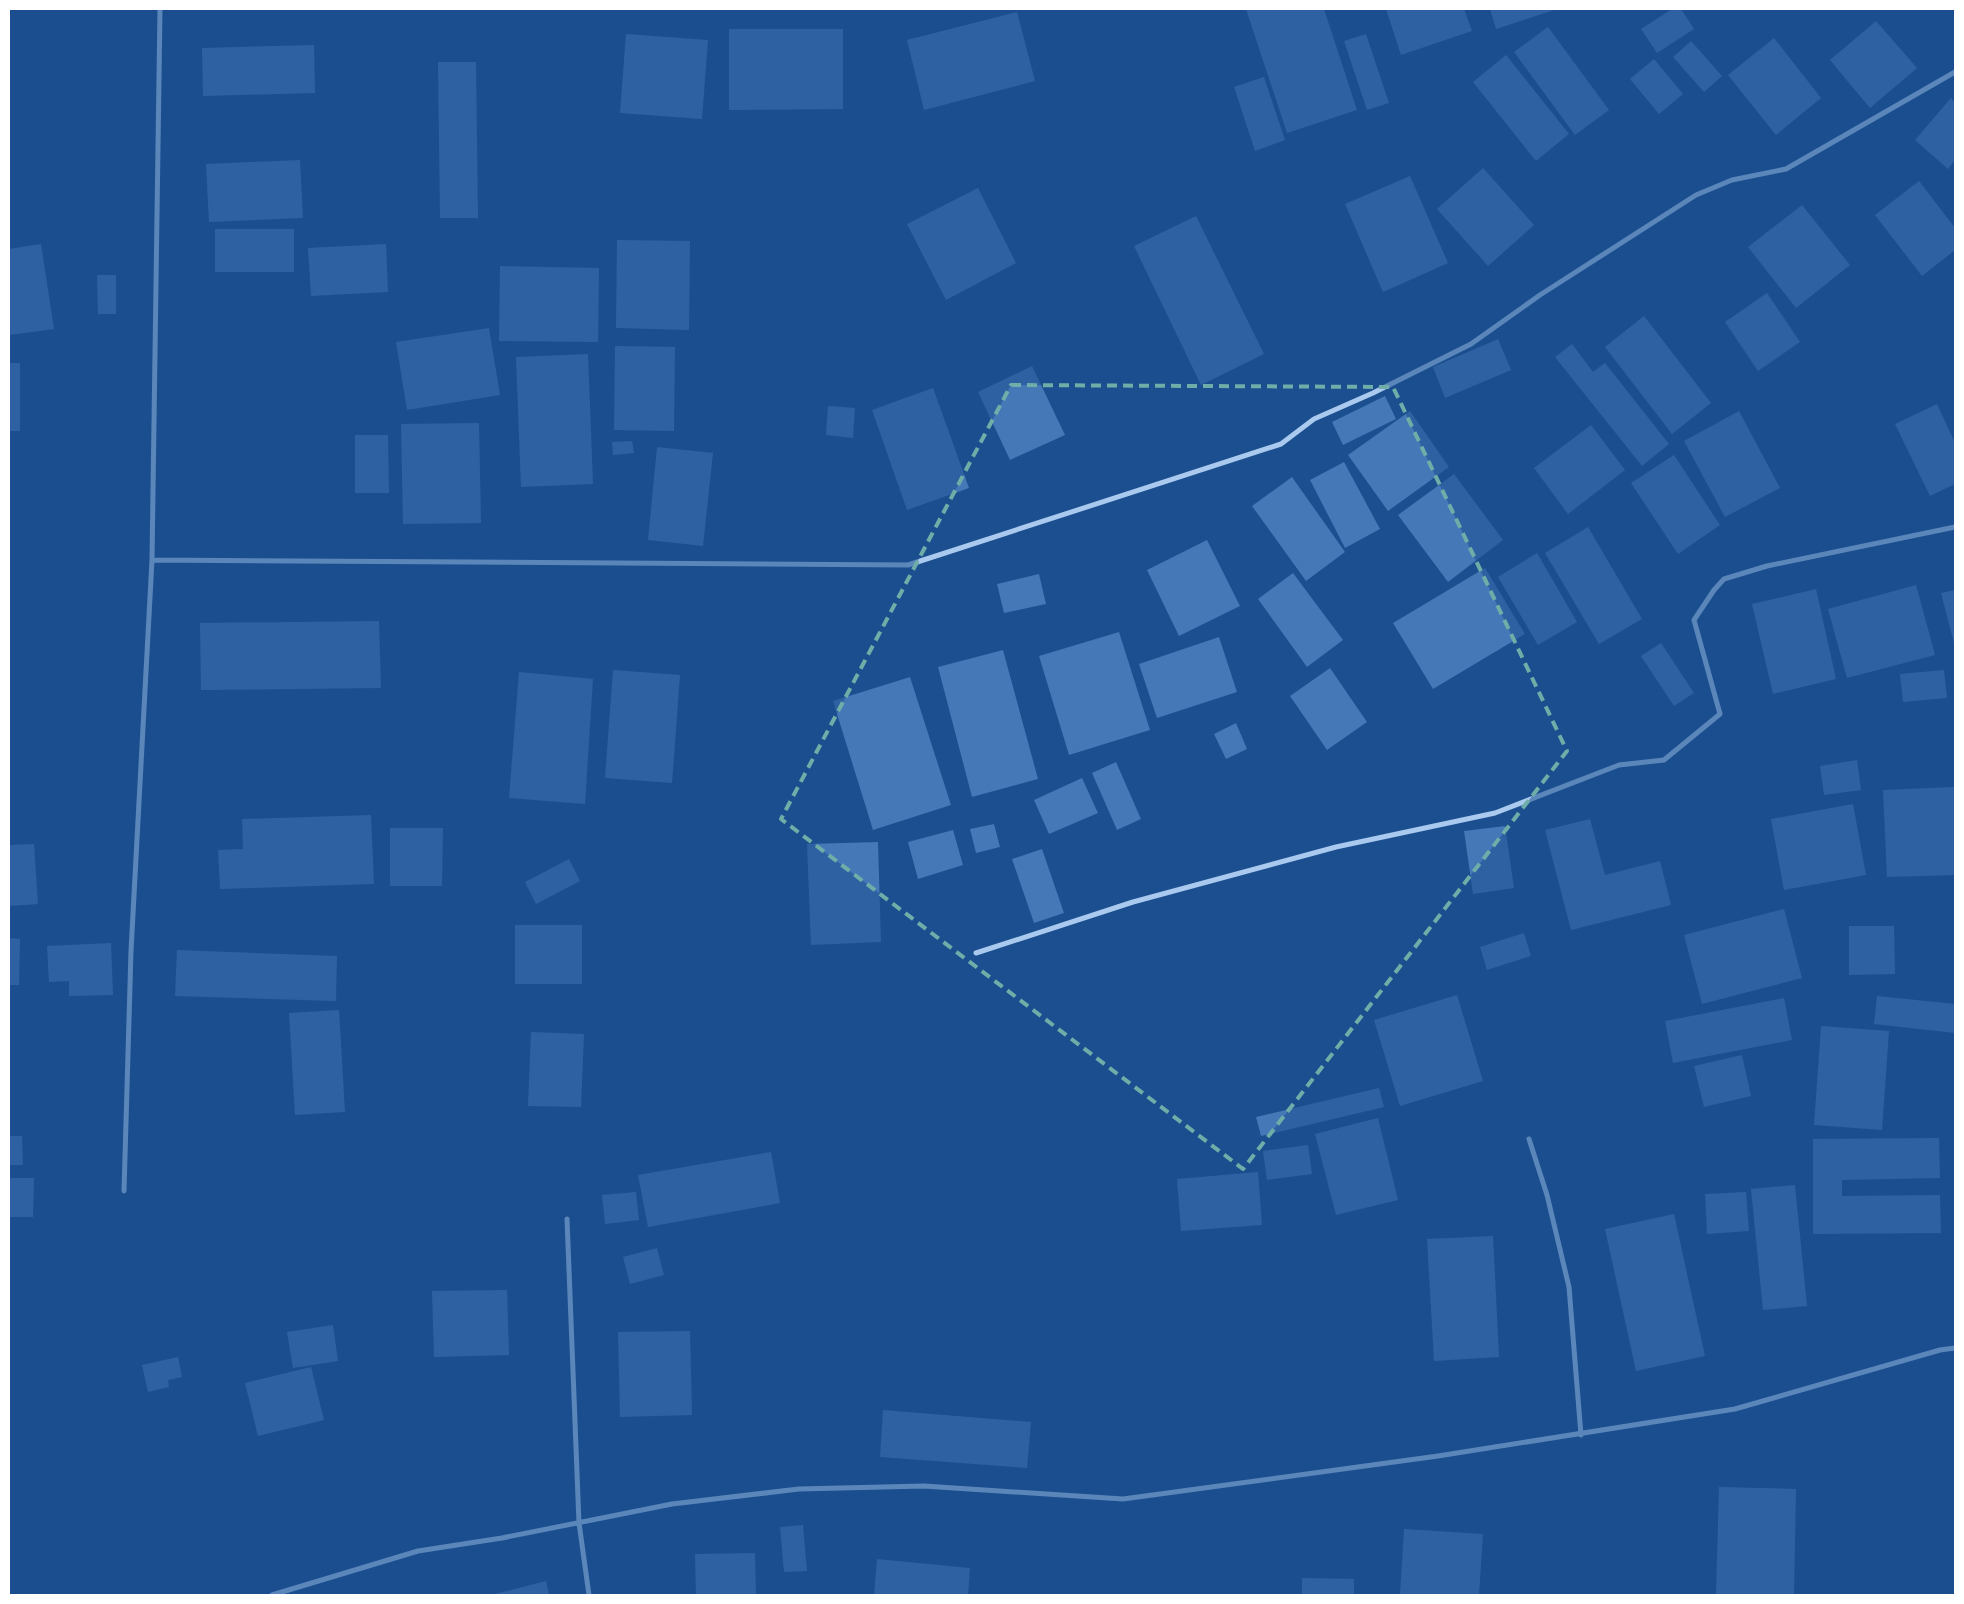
<svg xmlns="http://www.w3.org/2000/svg" width="1964" height="1604" viewBox="0 0 1964 1604" font-family="'Alegreya Sans',sans-serif">
<rect width="100%" height="100%" fill="#1b4f8f"/>
<path fill="#4478b7" d="M1246 9H1324L1357 110 1287 133Z
M1386 9H1464L1472 31 1401 55Z
M1490 9H1557L1496 29Z
M1672 9H1681L1694 29 1657 53 1641 29Z
M1017 12 1035 81 924 110 907 40Z
M1876 21 1917 68 1870 108 1830 60Z
M1548 27 1609 110 1575 135 1514 52Z
M729 29H843V109L729 110Z
M626 34 708 40 702 119 620 113Z
M1366 34 1389 103 1367 110 1344 41Z
M1774 38 1821 98 1776 135 1728 75Z
M1691 41 1722 76 1704 92 1673 57Z
M314 45 315 93 203 96 202 48Z
M1506 55 1569 134 1536 161 1473 82Z
M1654 59 1683 94 1659 114 1630 79Z
M438 62H476L478 218H440Z
M1264 77 1285 140 1255 151 1234 87Z
M1951 98 1955 103V160L1948 169 1915 140Z
M300 160 303 218 209 222 206 164Z
M1483 168 1534 225 1488 266 1437 209Z
M1410 176 1448 263 1383 292 1345 204Z
M1919 181 1955 228V250L1922 276 1875 215Z
M978 188 1016 263 946 300 907 224Z
M1802 205 1850 265 1796 308 1748 247Z
M1196 216 1264 354 1201 385 1134 246Z
M215 229H294V272H215Z
M617 240 690 241 689 330 616 328Z
M41 244 54 329 9 335V249Z
M386 244 388 292 311 296 308 248Z
M500 266 599 268 598 342 499 341Z
M97 275H116V314H98Z
M1767 293 1800 342 1758 371 1725 322Z
M1644 316 1711 403 1672 434 1605 347Z
M489 328 500 395 407 410 396 342Z
M1498 339 1511 370 1445 398 1433 367Z
M1572 344 1593 372 1605 363 1669 444 1642 466 1555 357Z
M615 346 675 347 674 431 614 430Z
M588 354 593 484 521 487 516 357Z
M9 363H20V431H9Z
M1032 366 1065 435 1010 460 978 392Z
M933 388 969 488 907 510 872 410Z
M1385 396 1396 419 1343 445 1332 422Z
M1937 404 1955 443V484L1930 496 1895 424Z
M828 406 855 408 853 438 826 435Z
M1410 411 1449 467 1388 511 1348 455Z
M1739 411 1780 488 1725 517 1684 441Z
M479 423 481 523 403 524 401 424Z
M1591 425 1625 470 1568 514 1534 468Z
M355 435H388L389 493H355Z
M632 441 634 453 613 455 612 442Z
M657 447 713 453 703 546 648 540Z
M1674 455 1720 525 1678 554 1631 483Z
M1344 462 1380 529 1345 548 1310 480Z
M1454 474 1503 540 1448 582 1398 515Z
M1292 477 1345 552 1306 581 1252 506Z
M1588 527 1642 619 1599 644 1545 553Z
M1207 540 1240 606 1179 636 1147 570Z
M1537 553 1577 622 1538 645 1498 577Z
M1485 568 1525 634 1433 689 1393 623Z
M1293 573 1343 640 1307 667 1258 599Z
M1039 574 1046 604 1004 613 997 584Z
M1916 585 1935 655 1847 678 1828 609Z
M1816 589 1836 679 1773 694 1752 604Z
M1955 590V647L1941 593Z
M379 621 381 688 201 690 200 623Z
M1119 632 1150 730 1069 755 1039 656Z
M1219 637 1237 692 1157 718 1139 664Z
M1661 643 1694 693 1674 706 1641 656Z
M1003 650 1038 779 972 797 938 667Z
M1330 668 1367 722 1327 750 1290 696Z
M613 670 680 675 672 783 605 778Z
M1944 670 1947 698 1903 702 1900 674Z
M519 672 593 679 585 804 509 798Z
M910 677 951 805 873 830 833 701Z
M1236 723 1247 749 1226 759 1214 734Z
M1857 760 1861 790 1824 795 1820 766Z
M1116 762 1141 819 1117 830 1092 773Z
M1082 778 1098 813 1049 834 1034 800Z
M1954 787 1955 875 1887 877 1883 790Z
M1853 804 1866 875 1784 890 1771 819Z
M371 815 374 884 220 889 218 850 243 849 242 819Z
M1590 819 1605 875 1660 861 1671 905 1571 930 1545 830Z
M994 824 1000 847 976 853 970 829Z
M1505 826 1514 888 1473 894 1464 831Z
M390 828H443L442 886H390Z
M953 830 963 865 918 879 908 842Z
M878 842 881 942 811 945 807 844Z
M34 844 38 904 9 906V845Z
M1042 849 1064 913 1034 923 1012 859Z
M569 859 580 881 536 904 525 882Z
M1784 909 1802 978 1702 1004 1684 935Z
M515 925H582V984H515Z
M1849 926H1894L1895 974 1849 975Z
M1524 933 1531 956 1487 970 1480 947Z
M9 938 20 939 19 985H9Z
M111 943 113 995 69 996V981L49 982 47 946Z
M177 950 337 956 336 1001 175 996Z
M1457 995 1483 1081 1400 1106 1374 1020Z
M1877 996 1955 1004V1033L1874 1024Z
M1784 998 1792 1040 1673 1063 1665 1021Z
M339 1010 345 1112 295 1115 289 1013Z
M1821 1026 1889 1031 1882 1130 1814 1125Z
M531 1032 584 1034 581 1107 528 1106Z
M1742 1055 1751 1096 1704 1107 1694 1066Z
M1379 1088 1384 1107 1261 1136 1256 1117Z
M1378 1118 1398 1200 1336 1215 1315 1134Z
M9 1136H22L23 1165H9Z
M1939 1138 1940 1178 1842 1180V1196L1940 1195 1941 1233 1813 1234V1139Z
M1308 1145 1312 1174 1267 1180 1263 1151Z
M771 1152 780 1203 648 1227 638 1175Z
M1258 1172 1262 1225 1181 1231 1177 1179Z
M9 1178H34L33 1217H9Z
M1795 1185 1807 1306 1763 1310 1751 1189Z
M636 1192 639 1220 605 1224 602 1195Z
M1746 1192 1749 1231 1707 1234 1705 1194Z
M1674 1214 1705 1356 1636 1371 1605 1229Z
M1493 1236 1499 1357 1434 1361 1427 1239Z
M657 1248 664 1275 630 1284 623 1257Z
M507 1290 509 1355 434 1357 432 1291Z
M333 1325 338 1361 293 1368 287 1332Z
M690 1331 692 1415 620 1417 618 1332Z
M178 1357 182 1377 168 1380 169 1387 148 1392 142 1365Z
M311 1367 324 1420 258 1436 245 1383Z
M883 1410 1031 1422 1027 1468 880 1457Z
M1719 1487 1796 1489 1794 1595H1716Z
M803 1525 807 1571 784 1572 780 1527Z
M1404 1529 1483 1534 1479 1595H1400Z
M755 1553 756 1595H696L695 1554Z
M877 1559 970 1568 968 1595H874Z
M1302 1578 1354 1579V1595H1302Z
M546 1581 549 1595H491Z"/>
<g fill="none" stroke-linecap="round" stroke-linejoin="round">
<path stroke="#a9c9ee" stroke-width="5" d="M152 560 908 565 1281 444 1314 419 1373 393 1471 344 1540 295 1696 195 1732 180 1786 169 1955 72
M976 953 1133 902 1336 847 1495 813 1619 765 1664 760 1720 714 1694 620 1714 590 1724 579 1767 566 1955 527
M1529 1139 1547 1195 1569 1287 1581 1435
M124 1191 131 951 152 560 160 9
M567 1219 579 1523 589 1595
M272 1595 418 1551 502 1538 672 1504 799 1489 924 1486 1123 1499 1438 1456 1735 1409 1940 1350 1955 1348"/>
</g>
<path d="M0 0H1964V1604H0ZM1011 385 1393 387 1567 751 1243 1169 781 819Z" fill="#1b4f8f" fill-opacity=".55" fill-rule="evenodd"/>
<path fill="none" stroke="#6fada8" stroke-width="4" stroke-dasharray="10 6" stroke-linejoin="round" d="M1011 385 1393 387 1567 751 1243 1169 781 819Z"/>
<rect width="1964" height="1604" fill="none" stroke="#ffffff" stroke-width="20"/>
</svg>
